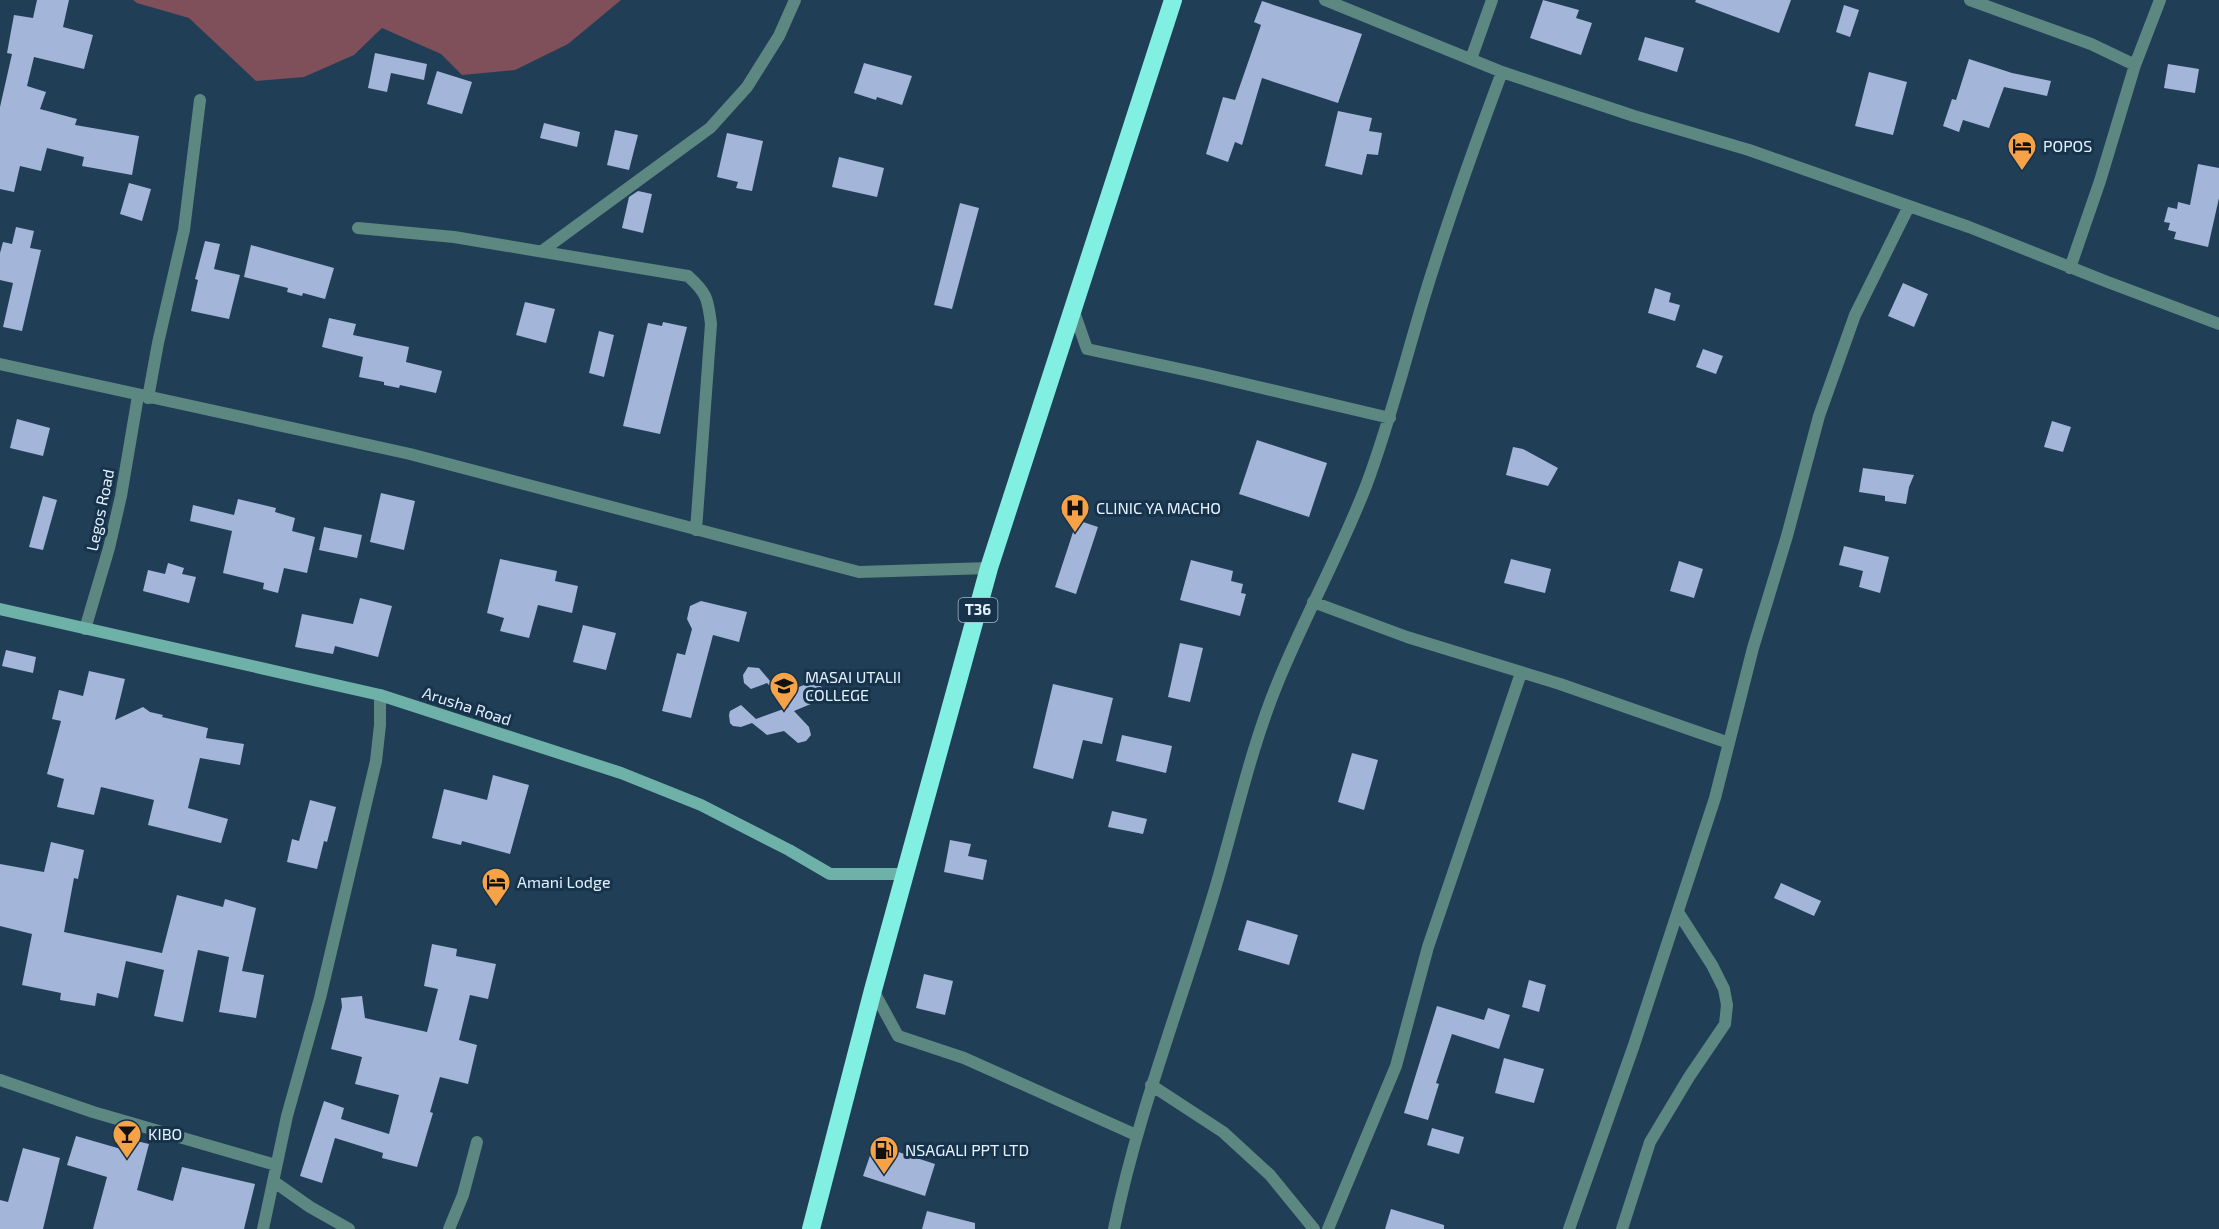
<svg xmlns="http://www.w3.org/2000/svg" width="2219" height="1229" viewBox="0 0 2219 1229" font-family="'Exo 2',sans-serif">
<rect width="100%" height="100%" fill="#203e56"/>
<path fill="#7f4f5a" d="M133 0H621L568 44 515 70 462 75 441 54 382 28 354 55 304 77 256 81 189 18 137 3Z"/>
<path fill="#a3b5d9" d="M37 0H69L63 27 93 35 84 69 34 57 27 86 46 92 40 109 77 119 75 125 139 136 132 175 82 166 84 157 47 148 41 171 20 166 14 192 0 189V107L12 54 7 53 14 15 33 18Z
M1543 0 1579 10 1576 18 1592 23 1581 55 1530 38Z
M1696 0H1791L1779 33 1695 2Z
M1262 1 1362 34 1338 103 1262 78 1242 145 1235 142 1228 162 1206 154 1223 97 1235 100 1261 25 1254 22Z
M1844 5 1859 10 1850 37 1836 32Z
M1645 37 1684 48 1677 72 1638 60Z
M375 53 427 64 424 80 391 73 387 92 368 88Z
M1969 59 2012 73 2051 81 2047 96 2004 87 1989 128 1963 120 1959 132 1943 126 1952 99 1956 100Z
M864 63 912 76 902 105 877 97 876 100 854 93Z
M2168 64 2199 69 2195 93 2164 88Z
M437 71 472 82 462 114 427 104Z
M1869 72 1907 82 1893 135 1855 126Z
M1338 111 1372 118 1369 131 1382 133 1378 155 1367 154 1362 175 1325 166Z
M544 123 580 132 577 147 540 138Z
M615 130 638 135 629 170 607 165Z
M727 133 763 141 752 191 736 188 738 182 717 177Z
M839 157 884 168 877 197 832 187Z
M2198 164 2219 168V198L2208 247 2174 239 2176 232 2168 230 2170 223 2164 222 2168 207 2177 209 2178 202 2190 205Z
M129 183 151 189 142 221 120 214Z
M638 191 652 194 643 233 622 228 629 197Z
M960 203 979 208 952 309 934 305Z
M16 227 34 231 30 248 41 250 22 331 3 327 13 283 0 280V253L3 242 12 244Z
M205 241 220 244 214 269 240 275 229 319 191 311 198 280 195 279Z
M251 245 334 268 325 299 303 293 302 296 287 292 288 288 244 277Z
M1903 283 1928 294 1914 327 1888 316Z
M1655 288 1671 293 1669 302 1680 305 1675 321 1648 313Z
M525 302 555 309 546 343 516 335Z
M329 318 356 324 353 335 409 347 406 362 442 371 436 393 400 385 399 388 384 385V382L359 377 363 357 322 347Z
M663 322 687 327 660 434 623 426 648 323 662 326Z
M599 331 614 335 604 377 589 373Z
M1703 349 1723 356 1716 374 1696 367Z
M17 419 50 428 43 456 10 448Z
M2052 421 2071 427 2063 452 2044 447Z
M1257 440 1327 463 1309 517 1239 494Z
M1513 447 1523 449 1558 468 1548 486 1506 475Z
M1863 468 1914 475 1909 487 1906 504 1885 501V496L1859 492Z
M381 493 415 501 404 550 370 542Z
M43 496 57 500 43 550 29 547Z
M238 499 276 508 275 512 295 518 292 531 315 537 307 573 284 568 278 593 263 589 264 583 223 573 232 531 190 521 193 505 234 515Z
M1077 520 1098 527 1076 594 1055 587Z
M324 527 362 535 357 558 319 550Z
M1844 546 1889 557 1880 593 1859 587 1863 571 1839 565Z
M500 559 557 571 555 581 578 586 572 613 538 605 529 638 500 631 504 618 487 613Z
M1511 559 1551 569 1545 593 1504 583Z
M1191 560 1233 571 1231 581 1243 584 1241 593 1246 594 1240 616 1180 600Z
M1679 561 1703 569 1694 598 1670 591Z
M168 563 184 568 182 574 196 577 189 603 143 591 148 570 165 574Z
M360 598 392 606 378 657 335 646 333 654 295 647 302 614 353 624Z
M701 601 747 612 739 642 713 635 691 718 662 711 677 653 685 655 692 629 687 619 690 606Z
M583 625 616 633 606 670 573 662Z
M1180 643 1203 648 1190 702 1168 697Z
M6 650 36 657 33 673 2 666Z
M748 667 759 668 770 681 786 676 799 687 811 682 822 687 823 695 818 701 794 711 809 727 811 735 806 741 798 743 784 731 767 735 752 723 741 727 733 726 730 723 729 715 730 711 741 705 756 719 789 707 767 683 751 689 744 683 743 675Z
M89 671 125 679 115 720 143 707 150 712 163 715 162 717 208 728 206 738 244 744 240 765 200 758 188 808 228 819 221 843 148 825 154 800 101 787 94 815 57 807 64 779 47 774 61 721 52 719 59 690 83 696Z
M1053 684 1113 698 1102 744 1083 740 1073 779 1033 768Z
M1122 735 1172 746 1166 773 1116 761Z
M1352 753 1378 760 1364 810 1338 802Z
M493 775 529 785 510 854 462 841 461 845 432 838 444 789 487 800Z
M310 800 336 807 327 842 324 841 317 869 287 862 292 839 299 841Z
M1112 811 1147 819 1143 834 1108 827Z
M950 840 971 844 968 856 987 860 983 880 944 872Z
M51 842 84 850 78 879 74 878 64 932 162 953 177 895 223 907 225 899 256 908 242 971 264 975 256 1018 219 1012 229 957 198 950 183 1022 154 1016 164 970 126 961 118 998 97 993 95 1006 60 1000 61 993 22 985 32 934 0 926V864L44 872Z
M1781 883 1821 901 1814 916 1774 898Z
M1247 920 1298 935 1289 965 1238 950Z
M432 944 457 949 456 956 496 964 488 999 470 995 459 1040 477 1045 468 1084 440 1077 430 1112 433 1113 417 1167 382 1158 383 1153 335 1138 322 1183 300 1176 324 1101 344 1108 341 1119 389 1134 399 1095 355 1084 362 1057 331 1049 342 1007 341 998 362 996 365 1018 427 1032 438 989 424 986Z
M924 974 953 981 945 1015 916 1008Z
M1529 980 1546 985 1539 1012 1522 1007Z
M1437 1006 1484 1020 1488 1008 1510 1015 1499 1049 1452 1034 1436 1083 1439 1084 1428 1120 1404 1113Z
M1504 1058 1544 1069 1534 1103 1495 1093Z
M1432 1128 1464 1137 1459 1154 1427 1145Z
M76 1136 121 1149 124 1138 149 1144 137 1190 173 1201 182 1167 255 1184 244 1229H93L107 1177 67 1165Z
M874 1144 935 1164 925 1196 863 1176Z
M23 1148 60 1158 43 1229H0V1200L8 1202Z
M1391 1209 1444 1225V1229H1385Z
M927 1211 975 1223V1229H922Z"/>
<g fill="none" stroke-linecap="round" stroke-linejoin="round">
<path stroke="#5d8781" stroke-width="12" d="M1325 0 1502 72 1634 116 1749 150 1969 227 2105 281 2219 324
M1970 0 2091 44 2135 65
M1471 59 1492 0
M358 228 454 237 688 276C707 293 708 299 711 324L696 530
M542 251 710 128 747 87 779 36 795 0
M2070 268 2100 181 2135 65 2160 0
M1073 309 1087 349 1203 374 1390 418
M0 364 410 454 859 572 989 568
M148 398 158 343 184 230 200 100
M1313 602 1407 637 1560 684 1729 743
M85 629 109 548 121 496 138 396
M873 990 898 1036 964 1058 1136 1135
M0 1080 93 1112 276 1165
M1151 1085 1223 1132 1270 1175 1314 1229
M273 1181 310 1207 349 1229
M263 1229 287 1116 320 998 376 761 380 725V695
M449 1229 463 1195 477 1142
M1114 1229C1137 1116 1179 1009 1212 899 1234 827 1249 752 1278 682 1305 616 1340 553 1366 486 1389 425 1405 361 1424 298 1447 222 1474 147 1502 72
M1328 1229 1396 1066 1428 947 1521 673
M1569 1229 1634 1045 1715 798 1753 648 1787 536 1819 416 1855 315 1909 206
M1622 1229 1650 1142 1689 1077 1725 1024 1727 1005 1724 989 1712 965 1678 912"/>
<path stroke="#6db1a8" stroke-width="12" d="M0 609 380 695 621 773 701 805 789 850 830 874H905"/>
<path stroke="#81efe1" stroke-width="18" d="M811 1229 873 990 989 568 1173 0"/>
</g>
<defs>
<g id="hotel-pin" transform="scale(1.5)"><path d="M0 17L-7.5 6A9.5 9.5 0 1 1 7.5 6Z" fill="#f6a247" stroke="#16334b"/><path d="M-6-4.5h1.5V1H6V5H4.5V3h-9V5H-6ZM-4 0a1.8 1.8 0 1 1 3.6 0ZM.5 0V-2.5h3Q6-2.5 6 0Z" fill="#111"/></g>
<g id="hospital-pin" transform="scale(1.5)"><path d="M0 17L-7.5 6A9.5 9.5 0 1 1 7.5 6Z" fill="#f6a247" stroke="#16334b"/><path d="M-5-5h3v3.5h4V-5h3V5h-3V1.5h-4V5h-3Z" fill="#111"/></g>
<g id="university-pin" transform="scale(1.5)"><path d="M0 17L-7.5 6A9.5 9.5 0 1 1 7.5 6Z" fill="#f6a247" stroke="#16334b"/><path d="M0-5L7-2L0 1L-7-2ZM-4 1L0 2.5L4 1V4Q0 6-4 4Z" fill="#111"/></g>
<g id="bar-pin" transform="scale(1.5)"><path d="M0 17L-7.5 6A9.5 9.5 0 1 1 7.5 6Z" fill="#f6a247" stroke="#16334b"/><path d="M-6-5H6L.8 .8V4.5H3.5V6h-7V4.5H-.8V.8Z" fill="#111"/></g>
<g id="fuel-pin" transform="scale(1.5)"><path d="M0 17L-7.5 6A9.5 9.5 0 1 1 7.5 6Z" fill="#f6a247" stroke="#16334b"/><path d="M-5.5-6h7V0h2V4h1.3V-2.5L3-4.5l.8-.8L6-3V5H2.5V1h-1V6h-7ZM-4.2-4.7v3.2H.2V-4.7Z" fill="#111"/></g>
</defs>
<g fill-rule="evenodd">
<use href="#hotel-pin" x="2022" y="146"/>
<use href="#hospital-pin" x="1075" y="508"/>
<use href="#university-pin" x="784" y="686"/>
<use href="#hotel-pin" x="496" y="882"/>
<use href="#bar-pin" x="127" y="1134"/>
<use href="#fuel-pin" x="884" y="1150"/>
</g>
<g text-anchor="middle" stroke-width="6" stroke-linejoin="round" paint-order="stroke">
<rect fill="#16334b" stroke="#a6b8c8" stroke-width="1.5" x="958.5" y="598" width="39" height="24" rx="4.5"/>
<g font-size="15" font-weight="bold" fill="#e4f1fe">
<text x="978" y="615">T36</text>
</g>
<g font-size="16" fill="#e4f1fe" stroke="#16334b" text-anchor="start">
<text x="2043" y="152">POPOS</text>
<text x="1096" y="514">CLINIC YA MACHO</text>
<text x="805" y="683">MASAI UTALII<tspan x="805" dy="18">COLLEGE</tspan></text>
<text x="517" y="888">Amani Lodge</text>
<text x="148" y="1140">KIBO</text>
<text x="905" y="1156">NSAGALI PPT LTD</text>
</g>
<g font-size="16" fill="#e4f1fe" stroke="#16334b">
<text transform="translate(100 510) rotate(-78)" y="6">Legos Road</text>
<text transform="translate(467 706) rotate(18)" y="6">Arusha Road</text>
</g>
</g>
</svg>
